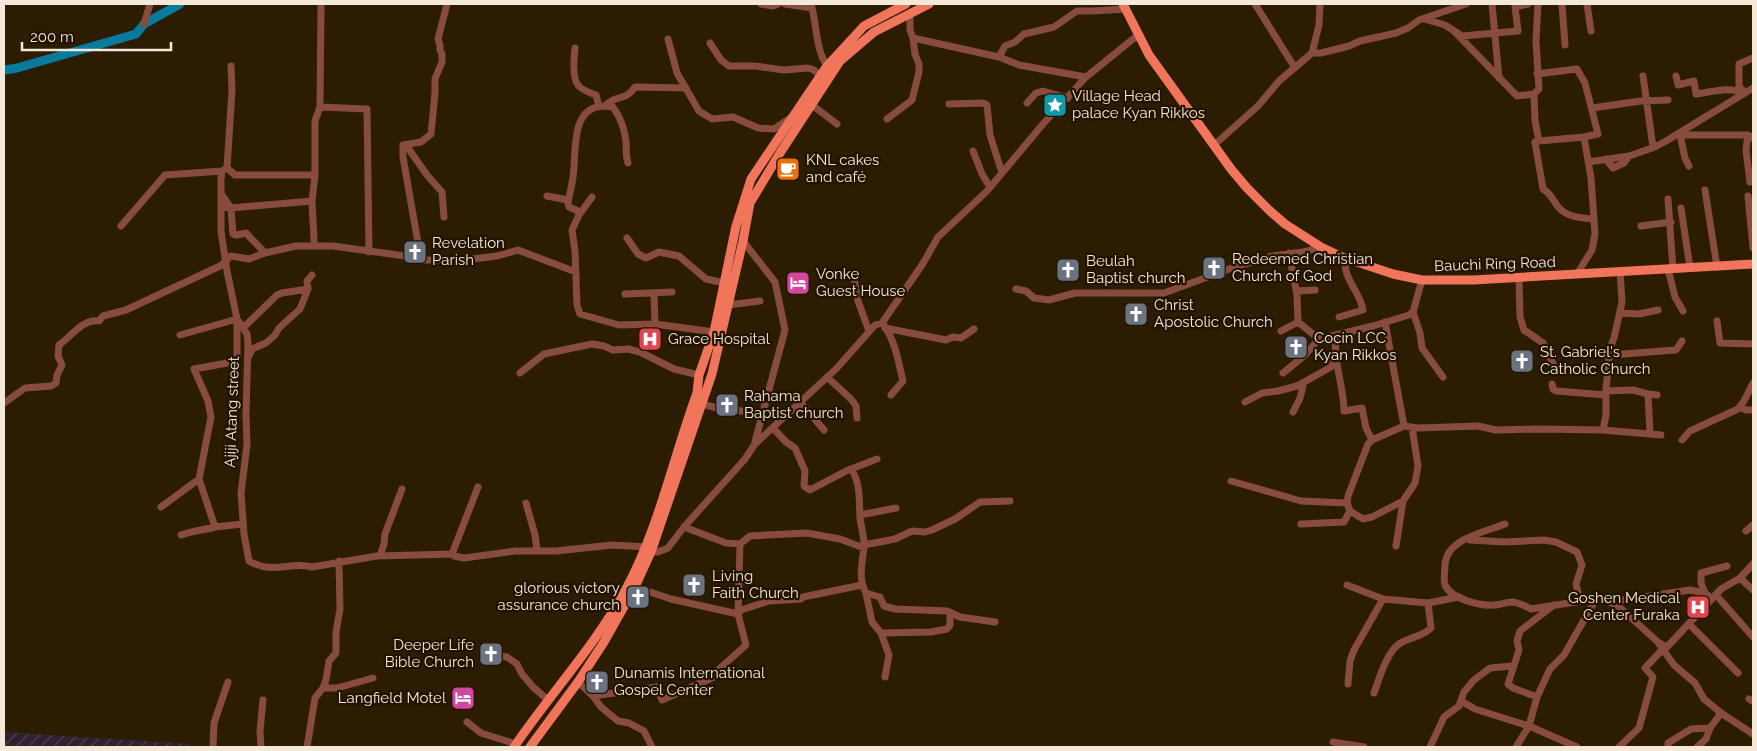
<svg xmlns="http://www.w3.org/2000/svg" width="1757" height="751" viewBox="0 0 1757 751" font-family="Raleway,sans-serif">
<defs>
<pattern id="industrial-furrows" width="10" height="10" patternUnits="userSpaceOnUse" patternTransform="scale(1.25)"><rect width="10" height="10" fill="#2e222f"/><path d="M-1 1l2-2M0 10L10 0M9 11l2-2" fill="none" stroke="#4d424d"/></pattern>
</defs>
<rect width="100%" height="100%" fill="#2c1c02"/>
<path fill="url(#industrial-furrows)" d="M4 732 190 744 189 747H4Z"/>
<g fill="none" stroke-linecap="round" stroke-linejoin="round">
<path stroke="#087a9b" stroke-width="9" d="M4 70 17 68 136 34 144 24 180 4"/>
<path stroke="#884c3f" stroke-width="7" d="M761 4 773 6 778 4
M785 4 812 8
M811 4C817 24 815 48 827 66
M1255 4 1295 68
M1492 4 1499 78
M1562 4 1565 45
M1587 4 1591 31
M1424 19 1445 25 1462 36 1518 31 1515 7 1528 4
M144 24 150 4
M1455 32 1517 96 1534 94 1539 89 1536 41 1538 4
M913 38 999 57 1019 65 1086 77
M668 39 677 73 699 111 712 119 733 117 758 128 774 129 789 119
M710 43 721 60 729 66H755L784 70 808 68 814 70 818 74V79
M575 48C574 57 572 78 578 85 581 90 591 93 596 95L599 106
M1312 53H1321L1349 46 1360 41 1396 33 1408 28 1419 20 1466 4
M999 57 1005 46 1015 42 1024 34 1054 27 1077 11H1093L1125 9
M231 66 232 90 227 168 222 171 221 179V231L227 271 237 319 247 334 248 343 246 414 247 445 241 493 244 534 249 561C273 575 290 561 312 567L377 556 452 554 454 556 464 558 515 551H556L612 545 646 547
M1537 74 1577 69 1585 83 1598 134 1584 137
M1643 76 1653 147
M1676 76 1678 85 1694 81 1696 94C1713 92 1728 86 1745 93
M686 88 635 87C625 102 616 94 605 106 569 106 577 153 573 177 572 186 569 195 568 204L569 207 578 211 579 215 572 230 575 251 577 305 580 314 619 325 655 324 714 332
M1745 93 1739 86V64L1753 58
M1534 94 1535 121 1539 141 1584 137 1591 178 1595 234 1592 250 1577 274
M1027 103 1036 93 1043 91 1068 98
M949 104 983 103 987 105 990 135 1002 173
M812 105 837 124
M605 106 613 107C620 117 625 130 626 142 627 150 625 155 628 163
M320 107 367 109 369 252
M1592 108 1641 101 1668 100
M887 119 912 100 919 72V64L915 54 913 38 910 30V14
M1677 135H1748L1753 138
M1680 135 1685 158 1689 166
M1748 135 1746 150 1750 182
M1539 141 1535 142 1543 189C1551 193 1553 201 1559 208 1567 217 1582 218 1593 219
M406 145 427 175 442 192 444 217
M1214 145 1258 106 1279 81 1312 53 1319 25 1320 4
M973 151 982 174 990 187
M1606 159 1613 168 1624 163 1629 156 1655 147 1666 141 1753 88
M1588 162 1629 156
M227 168 235 175H315
M1705 190 1717 267
M222 195 231 208 233 234 237 235 246 233 265 253
M547 196 568 200
M1748 196 1753 248
M1668 199 1673 269
M221 206 231 208 312 201
M1681 208 1690 268
M579 215 592 197
M121 226 165 175 222 171
M1641 226 1671 222
M627 238 638 254 646 258 659 252 679 256 706 279 725 283
M314 240 312 201 315 175V121L320 107 321 4
M743 241 775 282 785 330 755 442
M421 260 403 157V145L421 142 431 134 435 93V79L442 62V54L440 50V45L438 39 447 4
M1668 269 1675 297 1683 311
M1519 277 1520 317 1524 330 1543 343 1556 370
M854 278 858 301 869 331
M1016 289 1026 291 1034 298 1049 300 1075 293H1164L1232 268 1272 256 1303 252 1321 247
M1297 291 1315 290
M625 294 672 292
M654 294 655 324
M728 305 760 301
M1413 312 1420 333 1422 348 1443 377
M1620 313 1639 314 1658 310
M1339 317 1363 310C1360 291 1341 277 1346 258
M1717 321 1720 343 1753 344
M1298 322 1319 339
M1385 322 1404 426
M884 325C896 343 898 361 903 381L891 395
M244 327 277 295 282 293 308 289
M885 328 946 340 953 337 961 338 974 329
M1281 331 1298 322 1297 295 1289 253
M1610 355 1676 350 1682 341
M249 356 252 349 266 343 275 335 279 328 300 309 308 289 307 281 312 275
M1336 357C1338 375 1344 393 1344 411L1362 408 1366 428 1372 440
M520 373 544 354 592 344 604 346 613 350 628 349 640 352 674 369 699 375
M1283 373 1305 355 1319 339 1373 326 1409 315 1413 312 1422 280
M827 377 851 399 856 406 857 418
M1552 384 1553 389 1556 391 1606 395
M1606 391 1633 390 1648 394 1657 395
M1648 394 1650 433
M800 402 824 430
M1245 402 1262 393 1278 391 1297 386 1331 367 1336 357 1335 335
M4 403 25 388 51 386 56 383 57 375 62 365 58 356 59 345C72 336 82 319 99 321L103 316 126 310 220 266 231 256 249 259 265 253 296 246H333L405 256 421 260H464L497 256 518 250 576 272
M702 404 717 408 750 412 762 416
M1740 407 1746 410H1753
M1293 412 1300 398 1304 382
M773 428 786 442 795 448 805 471 804 486 810 490 848 470 851 469C861 483 859 502 860 518 861 527 865 539 864 548 862 563 858 579 866 593L880 597 884 606 895 609 947 611 960 617 995 622
M1603 430 1606 415V389L1610 348 1614 338 1622 302 1620 271
M1682 440 1690 431 1738 409 1744 401 1753 383
M851 469 877 459
M199 479 215 527 243 524
M1231 481 1301 501 1347 503
M526 503 535 535 537 550
M161 507 199 479 211 417 208 401 194 369 233 362 237 357V319L180 335
M1350 511 1363 519 1372 517 1403 501
M860 515 896 508
M1301 524 1344 522 1350 511 1347 503 1348 496 1368 444 1372 440 1404 426 1418 428 1478 426 1496 430 1538 429 1603 430 1661 435
M1505 524C1485 532 1445 539 1445 566 1445 572 1443 580 1445 585 1451 599 1480 606 1494 605 1500 605 1506 602 1513 602 1520 603 1525 606 1531 609L1601 598 1618 606 1659 643 1667 647 1721 589 1740 578 1753 564
M684 527 726 543 740 544 750 536 807 533 840 539 864 548
M1746 531 1753 525
M181 535C191 531 204 530 215 527
M1470 540 1505 542 1544 540 1556 542 1577 552 1582 565 1576 584 1580 601
M864 545 895 539 912 531 925 532 932 530 955 519 980 502 1010 501
M1396 546 1403 501 1415 483 1418 466 1412 427
M651 552H658L668 548 684 527 745 459 755 444 836 369 875 325 882 323 922 265 938 237 987 191 1043 124 1086 77 1138 35
M452 554 478 487
M380 556 384 544 385 534 402 489
M1740 578 1753 590
M1347 585 1383 599 1428 603
M635 587 671 599 738 614 740 544
M866 593 872 622 881 633 889 655 885 677
M1705 593 1701 583V573L1727 566
M1716 595 1753 637
M1610 602 1690 590 1705 593 1712 599
M1689 624 1738 673
M881 633 931 632 947 629 950 625V612
M1659 644 1674 665 1695 683 1704 699 1721 713 1753 734
M493 655 507 657 517 664 522 674 533 687 548 700
M578 682 593 696 657 687 662 700 714 677 718 670 746 645 738 614 741 610 769 601 801 599 803 597 862 585
M1348 684 1350 661 1354 650 1383 599
M323 688H337L373 678
M1374 693C1379 679 1387 652 1399 644 1410 637 1422 637 1431 628L1428 603 1459 597
M593 696 601 707 618 721 629 723 644 731 652 747
M1537 697 1513 688 1508 684 1519 650 1517 641 1520 631 1554 605
M1749 699 1753 701
M1461 701 1475 709 1529 726 1577 747
M467 722 481 733 516 744
M1333 742 1364 747
M213 747 214 723 228 682
M261 747 260 731 263 700
M307 747 315 698 323 688 326 680 329 661 336 653V632L340 609 339 561
M1430 747 1444 717 1459 706 1464 692 1474 680 1490 668 1513 666
M1516 747 1529 726 1537 697 1550 669 1564 655 1596 599
M1619 747 1639 728 1653 677 1645 668 1663 649
M1668 747V743L1691 729 1710 728
M1697 747 1706 739 1710 728 1721 713"/>
<path stroke="#f1755b" stroke-width="9" d="M1123 4 1149 55 1231 169 1247 188 1270 211 1285 224 1321 247 1342 257 1393 274 1422 280H1473L1753 264
M514 747C550 694 595 646 626 589 659 528 673 458 697 393L699 375 714 332 736 226 751 179 827 66 864 26 906 4
M530 747 578 682 604 642 635 587 651 552 712 374 743 241 750 203 780 153 840 61 874 32 929 4"/>
</g>
<defs>
<g id="sight-square" transform="scale(1.25)"><rect x="-9" y="-9" width="18" height="18" rx="4" fill="#0f9aa8" stroke="#221200"/><path d="M0-6L1.8-2.2L6-1.7L2.9 1.2L3.7 5.4L0 3.3L-3.7 5.4L-2.9 1.2L-6-1.7L-1.8-2.2Z" fill="#fff"/></g>
<g id="cafe-square" transform="scale(1.25)"><rect x="-9" y="-9" width="18" height="18" rx="4" fill="#e8710a" stroke="#221200"/><path d="M-5.5-4.5H6V0H3Q3 3.5 0 3.5H-2.5Q-5.5 3.5-5.5 0ZM3-3.2v2h1.7v-2ZM-6 4.5H4V6H-6Z" fill="#fff"/></g>
<g id="church-square" transform="scale(1.25)"><rect x="-9" y="-9" width="18" height="18" rx="4" fill="#6b7280" stroke="#221200"/><path d="M-1.2-6h2.4v3.5h3.3v2.4h-3.3V6h-2.4V-.1h-3.3v-2.4h3.3Z" fill="#fff"/></g>
<g id="hotel-square" transform="scale(1.25)"><rect x="-9" y="-9" width="18" height="18" rx="4" fill="#d1479c" stroke="#221200"/><path d="M-6-4.5h1.5V1H6V5H4.5V3h-9V5H-6ZM-4 0a1.8 1.8 0 1 1 3.6 0ZM.5 0V-2.5h3Q6-2.5 6 0Z" fill="#fff"/></g>
<g id="hospital-square" transform="scale(1.25)"><rect x="-9" y="-9" width="18" height="18" rx="4" fill="#e0444e" stroke="#221200"/><path d="M-5-5h3v3.5h4V-5h3V5h-3V1.5h-4V5h-3Z" fill="#fff"/></g>
</defs>
<g fill-rule="evenodd">
<use href="#sight-square" x="1055" y="105"/>
<use href="#cafe-square" x="788" y="169"/>
<use href="#church-square" x="415" y="252"/>
<use href="#church-square" x="1214" y="268"/>
<use href="#church-square" x="1068" y="270"/>
<use href="#hotel-square" x="798" y="283"/>
<use href="#church-square" x="1136" y="314"/>
<use href="#hospital-square" x="650" y="339"/>
<use href="#church-square" x="1296" y="347"/>
<use href="#church-square" x="1522" y="361"/>
<use href="#church-square" x="727" y="405"/>
<use href="#church-square" x="694" y="585"/>
<use href="#church-square" x="638" y="597"/>
<use href="#hospital-square" x="1698" y="607"/>
<use href="#church-square" x="491" y="654"/>
<use href="#church-square" x="597" y="682"/>
<use href="#hotel-square" x="463" y="698"/>
</g>
<g text-anchor="middle" stroke-width="4.5" stroke-linejoin="round" paint-order="stroke">
<g font-size="15" fill="#f4e8d9" stroke="#221200" text-anchor="start">
<text x="1072" y="101">Village Head<tspan x="1072" dy="17">palace Kyan Rikkos</tspan></text>
<text x="806" y="165">KNL cakes<tspan x="806" dy="17">and café</tspan></text>
<text x="432" y="248">Revelation<tspan x="432" dy="17">Parish</tspan></text>
<text x="1232" y="264">Redeemed Christian<tspan x="1232" dy="17">Church of God</tspan></text>
<text x="1086" y="266">Beulah<tspan x="1086" dy="17">Baptist church</tspan></text>
<text x="816" y="279">Vonke<tspan x="816" dy="17">Guest House</tspan></text>
<text x="1154" y="310">Christ<tspan x="1154" dy="17">Apostolic Church</tspan></text>
<text x="1314" y="343">Cocin LCC<tspan x="1314" dy="17">Kyan Rikkos</tspan></text>
<text x="668" y="344">Grace Hospital</text>
<text x="1540" y="357">St. Gabriel's<tspan x="1540" dy="17">Catholic Church</tspan></text>
<text x="744" y="401">Rahama<tspan x="744" dy="17">Baptist church</tspan></text>
<text x="712" y="581">Living<tspan x="712" dy="17">Faith Church</tspan></text>
<text x="620" y="593" text-anchor="end">glorious victory<tspan x="620" dy="17">assurance church</tspan></text>
<text x="1680" y="603" text-anchor="end">Goshen Medical<tspan x="1680" dy="17">Center Furaka</tspan></text>
<text x="474" y="650" text-anchor="end">Deeper Life<tspan x="474" dy="17">Bible Church</tspan></text>
<text x="614" y="678">Dunamis International<tspan x="614" dy="17">Gospel Center</tspan></text>
<text x="446" y="703" text-anchor="end">Langfield Motel</text>
</g>
<g font-size="15" fill="#f4e8d9" stroke="#221200">
<text transform="translate(1495 264) rotate(-2)" y="5">Bauchi Ring Road</text>
<text transform="translate(232 412) rotate(-88)" y="5">Ajiji Atang street</text>
</g>
</g>
<rect width="1757" height="751" fill="none" stroke="#f4e8d9" stroke-width="10"/>
<path d="M22 42v8h149v-8" fill="none" stroke="#f4e8d9" stroke-width="2.5"/>
<text x="30" y="42" font-size="15" fill="#f4e8d9" stroke="#221200" stroke-width="4" paint-order="stroke">200 m</text>
</svg>
